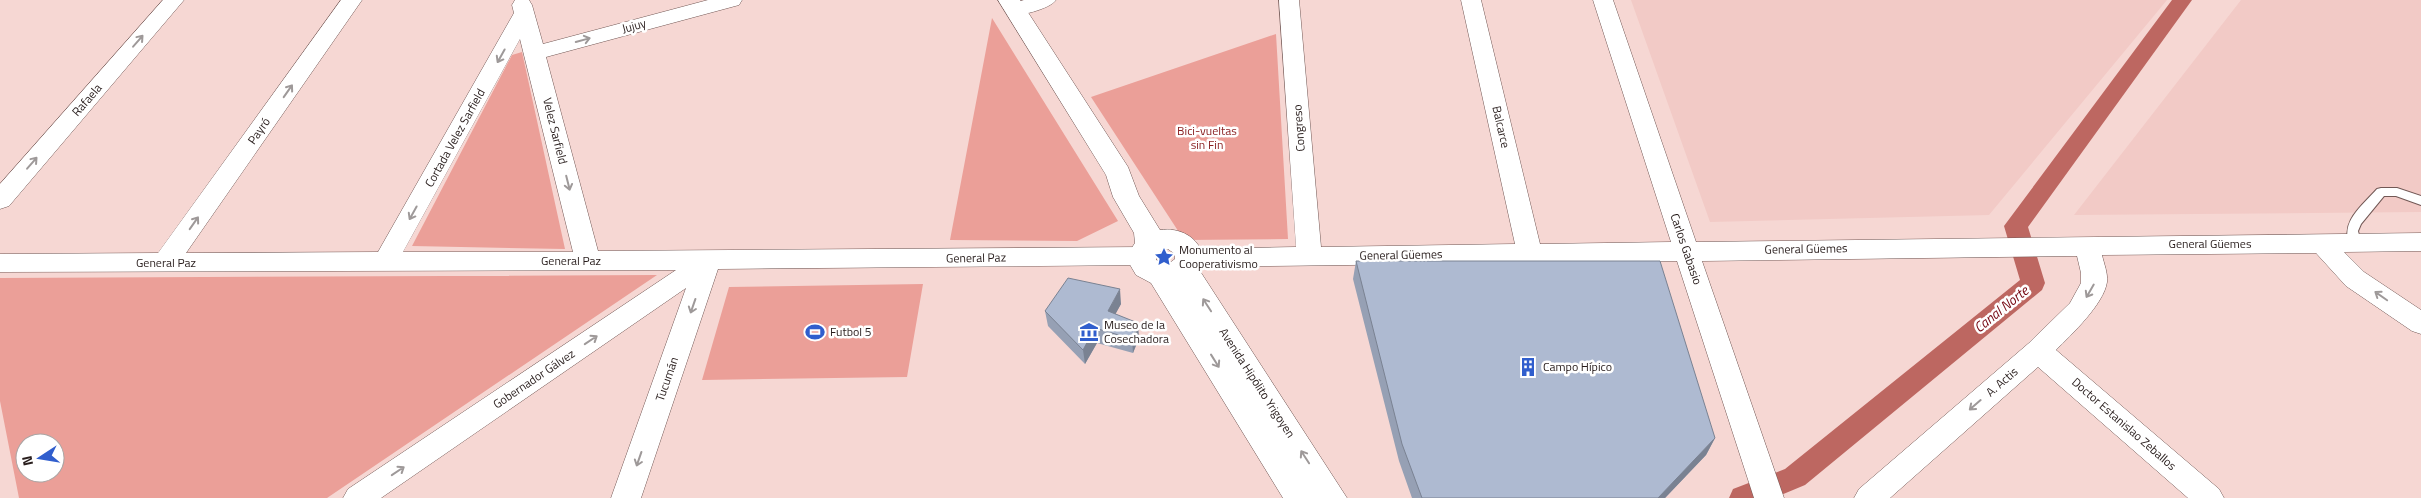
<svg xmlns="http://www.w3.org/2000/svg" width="2421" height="498" viewBox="0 0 2421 498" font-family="'Titillium Web',sans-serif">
<rect width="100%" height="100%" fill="#f6d7d3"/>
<path fill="#f2cac6" d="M1631 0H2167L1989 215 1710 222Z
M2241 0H2421V212L2074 215Z"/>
<path fill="#eb9f98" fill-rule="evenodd" d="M992 18 1118 221 1077 241 950 240Z
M1276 34 1288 239 1184 240 1091 97Z
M522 52 565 249 412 246 512 55Z
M657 275 327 498H19L0 401V278ZM25 443H55V473H25Z
M923 284 907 377 702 380 729 287Z"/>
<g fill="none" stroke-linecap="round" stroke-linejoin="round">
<path fill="#bd6761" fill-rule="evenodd" d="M2172 0H2192L2028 227 2045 283 2042 290 1805 485 1774 498H1729L1733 489 1785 469 2020 280 2004 226Z"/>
<g stroke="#725855" stroke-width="2">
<path id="service" d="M2381 188H2397L2421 196V205L2396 196H2384L2361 224 2358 231 2361 243 2359 246H2351C2338 223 2363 205 2377 189Z"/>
</g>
<g stroke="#725855" stroke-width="1">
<path id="minor" d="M163 0H184L9 206 0 209V184Z
M341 0H362L186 253 378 252 514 13 512 5 515 0H529L532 5 543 44 708 0H742L739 5 546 57 598 251 1142 247 1151 249 1155 256 1151 263 1142 265 718 269 641 498H611L686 288 381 498H343L348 489 676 270 0 272V254L158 253ZM520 39 573 252H403Z
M1024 0H1056C1050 9 1018 17 1008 15L1005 10 1008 5Z
M1279 0H1299L1321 247 1515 244 1461 0H1481L1540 244 1671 242 1593 0H1613L1696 242 2421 233V251L2344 252 2364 272 2421 310V334L2412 331 2346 286 2316 253 2102 255C2104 264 2108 273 2107 282 2104 304 2071 335 2056 350L2219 489 2224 498H2188L2038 367 1890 498H1854L1859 489 2029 343 2070 303 2081 283V273L2077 256 1702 261 1784 498H1754L1677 261 1190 267 1181 265 1177 258 1181 251 1190 249 1296 247Z"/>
</g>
<g stroke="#725855" stroke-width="1">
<path id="tertiary" d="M998 0H1020L1128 167 1139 196 1160 230C1179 227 1200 237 1203 258L1198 268 1347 498H1283L1151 283 1136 275 1129 263V252L1135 243 1134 233 1113 197 1106 175ZM1168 249 1175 254V259L1168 264 1156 260V256L1162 250Z"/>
</g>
<use href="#service" fill="#fff" fill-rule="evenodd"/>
<use href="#minor" fill="#fff" fill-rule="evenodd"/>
<use href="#tertiary" fill="#fff" fill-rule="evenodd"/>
</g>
<path fill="#96a0b4" d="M1356 261 1715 438 1706 455 1665 498H1412L1399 461 1353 279Z
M1121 304 1115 314 1139 338 1133 353 1097 343 1085 364 1048 326 1045 311Z"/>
<path fill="#7a8292" d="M1120 289 1121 304 1109 326 1108 311Z
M1138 323 1139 338 1133 353 1132 339Z
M1095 328 1097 343 1085 364 1083 350Z
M1715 438 1706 455 1665 498H1658Z"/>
<path fill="#aebad1" stroke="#7a8292" d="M1356 261H1660L1715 438 1658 498H1422L1402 444Z
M1068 278 1120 289 1108 311 1138 323 1132 339 1095 328 1083 350 1045 311Z"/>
<defs><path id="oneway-shaft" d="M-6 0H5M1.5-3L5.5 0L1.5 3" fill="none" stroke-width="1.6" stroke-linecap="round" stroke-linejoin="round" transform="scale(1.25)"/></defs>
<g stroke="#9e9999">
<use href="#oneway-shaft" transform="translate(583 40) rotate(-15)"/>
<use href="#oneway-shaft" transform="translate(138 41) rotate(-49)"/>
<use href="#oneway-shaft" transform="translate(501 56) rotate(119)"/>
<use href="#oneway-shaft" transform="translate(288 91) rotate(-55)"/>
<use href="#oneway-shaft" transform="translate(32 163) rotate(-49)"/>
<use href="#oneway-shaft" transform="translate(568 183) rotate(76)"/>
<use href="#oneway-shaft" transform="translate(413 213) rotate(119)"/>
<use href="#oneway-shaft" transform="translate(194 223) rotate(-55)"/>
<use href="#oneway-shaft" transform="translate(2090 291) rotate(120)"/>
<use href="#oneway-shaft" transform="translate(2381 296) rotate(-145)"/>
<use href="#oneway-shaft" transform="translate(1207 305) rotate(-123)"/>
<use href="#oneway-shaft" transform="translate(693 306) rotate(109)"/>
<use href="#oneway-shaft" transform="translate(591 340) rotate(-34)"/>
<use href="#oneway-shaft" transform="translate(1215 361) rotate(58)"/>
<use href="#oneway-shaft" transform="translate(1975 405) rotate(139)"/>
<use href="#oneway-shaft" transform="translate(1305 457) rotate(-123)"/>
<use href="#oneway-shaft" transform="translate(639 459) rotate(109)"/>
<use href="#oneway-shaft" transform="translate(398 471) rotate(-34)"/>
</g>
<defs>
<g id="sight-bare" transform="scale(1.5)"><path d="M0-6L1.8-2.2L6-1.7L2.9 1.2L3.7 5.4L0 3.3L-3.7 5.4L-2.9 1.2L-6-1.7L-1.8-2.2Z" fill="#305ecd" stroke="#fff" stroke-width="2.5" paint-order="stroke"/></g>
<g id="stadium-bare" transform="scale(1.5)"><path d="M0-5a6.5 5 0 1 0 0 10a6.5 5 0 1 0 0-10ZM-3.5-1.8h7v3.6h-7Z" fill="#305ecd" stroke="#fff" stroke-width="2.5" paint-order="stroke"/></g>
<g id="museum-bare" transform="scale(1.5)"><path d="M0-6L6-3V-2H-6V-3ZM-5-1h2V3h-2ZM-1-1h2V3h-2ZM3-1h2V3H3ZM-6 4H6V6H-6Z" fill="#305ecd" stroke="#fff" stroke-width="2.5" paint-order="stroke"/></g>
<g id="building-bare" transform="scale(1.5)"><path d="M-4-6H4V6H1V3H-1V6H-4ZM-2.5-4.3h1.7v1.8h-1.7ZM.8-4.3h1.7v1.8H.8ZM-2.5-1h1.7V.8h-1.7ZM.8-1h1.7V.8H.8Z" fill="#305ecd" stroke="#fff" stroke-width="2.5" paint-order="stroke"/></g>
</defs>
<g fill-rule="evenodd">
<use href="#sight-bare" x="1164" y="257"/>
<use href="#stadium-bare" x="815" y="332"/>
<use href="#museum-bare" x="1089" y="332"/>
<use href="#building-bare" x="1528" y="367"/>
</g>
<g text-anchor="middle" stroke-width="5" stroke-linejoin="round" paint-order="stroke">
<g font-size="12" fill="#281d1c" stroke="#fff">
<text transform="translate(634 26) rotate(-15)" y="4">Jujuy</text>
<text transform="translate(87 100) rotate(-49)" y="4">Rafaela</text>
<text transform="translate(1501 127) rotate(77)" y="4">Balcarce</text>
<text transform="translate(1299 128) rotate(-94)" y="4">Congreso</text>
<text transform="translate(259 131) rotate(-55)" y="4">Payró</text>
<text transform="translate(555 131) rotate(76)" y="4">Velez Sarfield</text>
<text transform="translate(455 138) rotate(-61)" y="4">Cortada Velez Sarfield</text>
<text x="2210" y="248">General Güemes</text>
<text transform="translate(1686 249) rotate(71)" y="4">Carlos Gabasio</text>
<text transform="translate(1806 249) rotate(-1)" y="4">General Güemes</text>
<text transform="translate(1401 255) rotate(-1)" y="4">General Güemes</text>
<text transform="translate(976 258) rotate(-1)" y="4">General Paz</text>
<text x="571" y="265">General Paz</text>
<text x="166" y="267">General Paz</text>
<text transform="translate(534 379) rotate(-34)" y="4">Gobernador Gálvez</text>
<text transform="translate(667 379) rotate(-71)" y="4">Tucumán</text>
<text transform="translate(2002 382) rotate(-41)" y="4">A. Actis</text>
<text transform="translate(1257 383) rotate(57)" y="4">Avenida Hipólito Yrigoyen</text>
<text transform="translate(2124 424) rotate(41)" y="4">Doctor Estanislao Zeballos</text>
</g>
<g font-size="12" fill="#8a2122" stroke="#fff">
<text x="1207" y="135">Bici-vueltas<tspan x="1207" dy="14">sin Fin</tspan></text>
</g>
<g font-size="12" fill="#281d1c" stroke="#fff" text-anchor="start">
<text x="1179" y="254">Monumento al<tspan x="1179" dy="14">Cooperativismo</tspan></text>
<text x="1104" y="329">Museo de la<tspan x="1104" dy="14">Cosechadora</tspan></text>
<text x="830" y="336">Futbol 5</text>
<text x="1543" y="371">Campo Hípico</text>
</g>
<g font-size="14" font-style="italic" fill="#750610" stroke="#fff">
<text transform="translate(2001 309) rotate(-39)" y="5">Canal Norte</text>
</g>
</g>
<g transform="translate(40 458) rotate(258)"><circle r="24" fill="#ffffff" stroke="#a9a5a4"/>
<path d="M0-4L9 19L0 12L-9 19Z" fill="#305ecd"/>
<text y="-8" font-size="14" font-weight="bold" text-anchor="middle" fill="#281d1c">N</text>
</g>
</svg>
